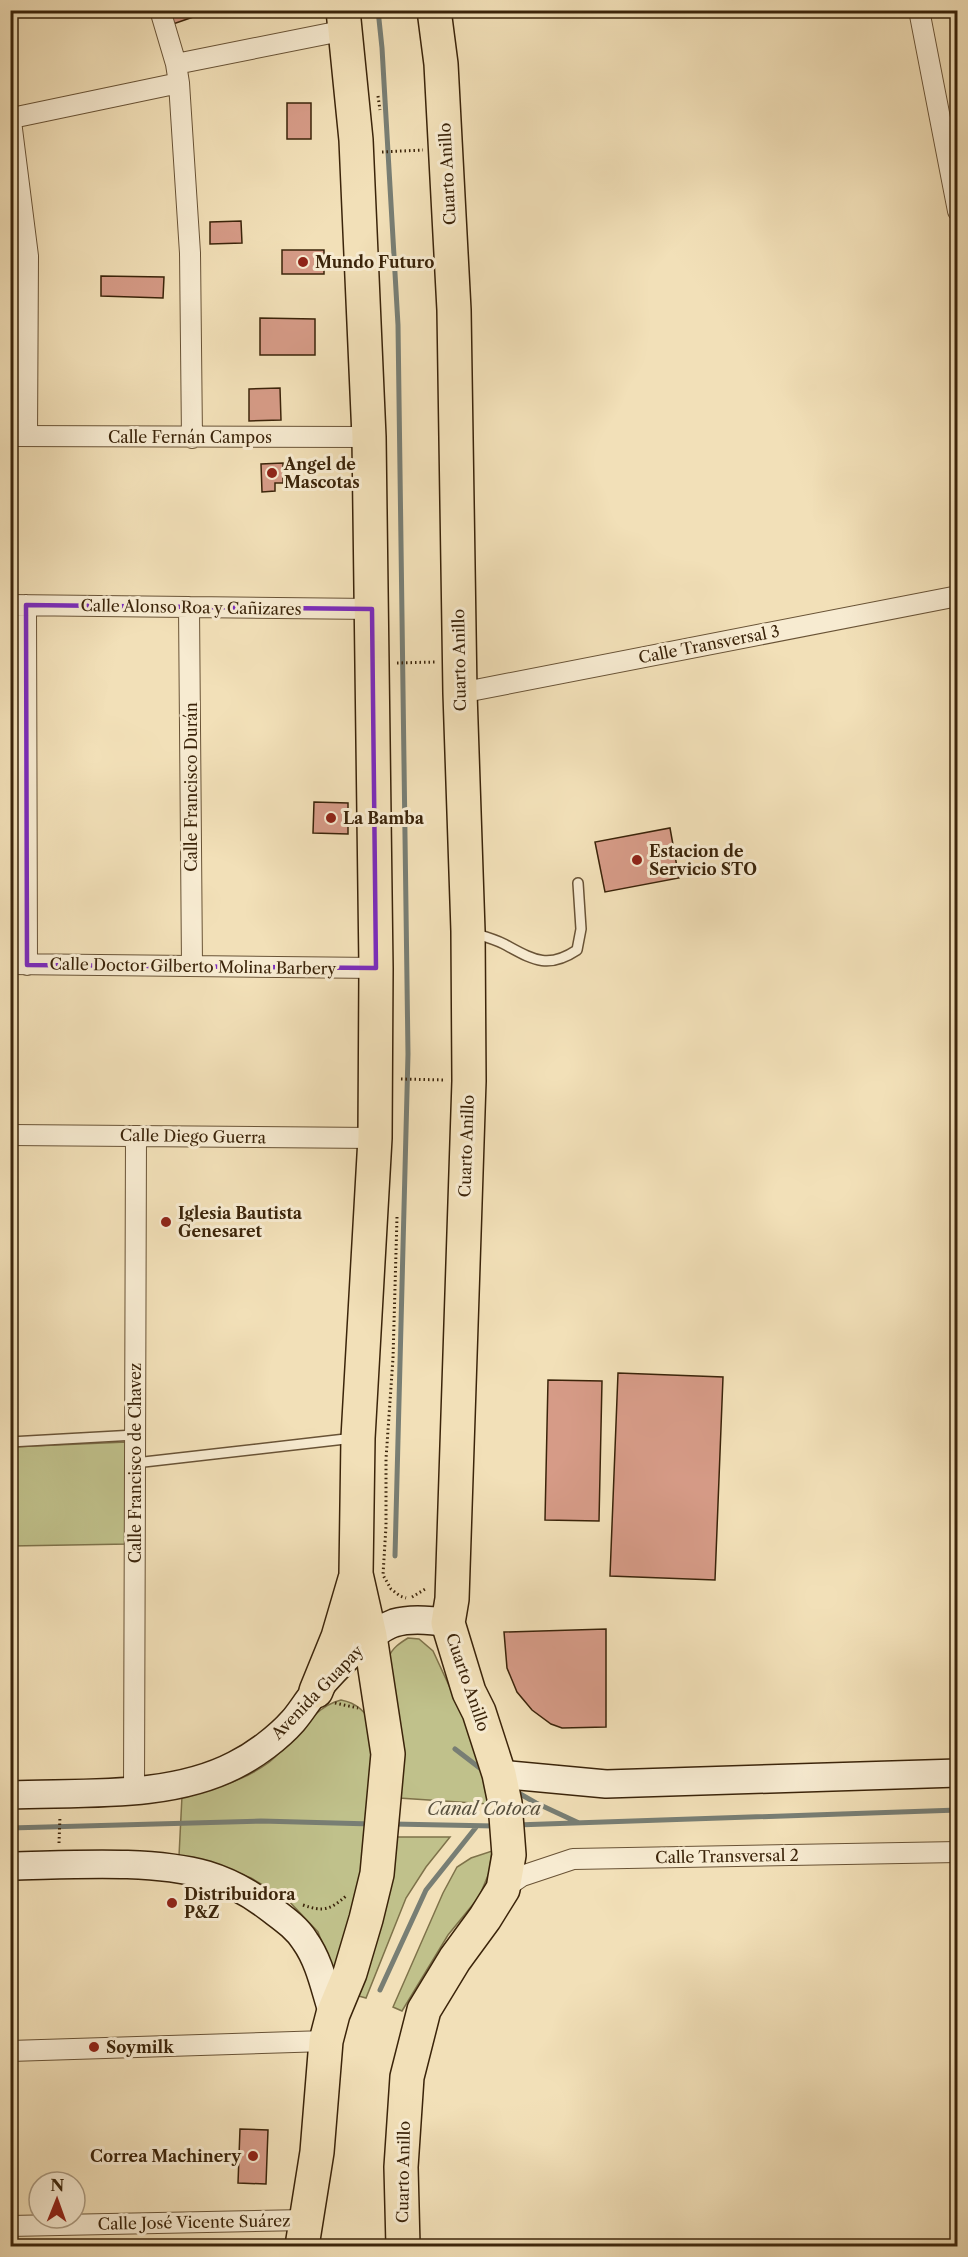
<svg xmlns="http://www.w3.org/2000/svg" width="968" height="2257" viewBox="0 0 968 2257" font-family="'Libre Caslon Text',serif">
<rect width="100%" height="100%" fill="#f2e0b8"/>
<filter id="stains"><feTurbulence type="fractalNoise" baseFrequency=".00333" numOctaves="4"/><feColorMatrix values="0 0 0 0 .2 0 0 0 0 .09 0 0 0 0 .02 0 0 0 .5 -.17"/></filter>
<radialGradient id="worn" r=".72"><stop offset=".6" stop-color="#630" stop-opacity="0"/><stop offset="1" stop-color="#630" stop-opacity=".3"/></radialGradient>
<path fill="#c0c18b" stroke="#7e724a" stroke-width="1.5" d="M127 1442 129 1544 11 1546 10 1447Z
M408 1638 419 1639 433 1651 476 1744 488 1804 399 1798 389 1657C392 1648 400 1643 408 1638Z
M341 1700C357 1703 366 1712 373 1726L366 1855 334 1975 318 1932 287 1899 251 1878 215 1864 179 1856 182 1796C213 1789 242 1782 268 1763 293 1744 311 1707 341 1700Z
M393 1837H450L426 1867 406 1898 366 1998 355 1995Z
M492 1851 489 1873 479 1897 448 1935 402 2011 393 2007 443 1893 457 1867 471 1858Z"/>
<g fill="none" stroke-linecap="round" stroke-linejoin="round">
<path stroke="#787e74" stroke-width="5" d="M378 10 382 48 398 325 408 1054 395 1556
M455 1749 485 1772
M515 1791 536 1803 579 1823
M393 1824 495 1826
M516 1825 958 1810
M10 1828 261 1821 372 1824
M380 1990 426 1890 477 1826"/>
</g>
<path fill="#d69b87" stroke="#3b240a" stroke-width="1.5" d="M169 10H197L199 15 173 24Z
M287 103H311V139H287Z
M241 221 242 243 210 244V222Z
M282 250H324V274H282Z
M101 276 164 277 163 298 101 296Z
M260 318 315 319V355H260Z
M280 388 281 420 249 421V389Z
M283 463V483H275V491L262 492 261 464Z
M314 802 348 803V834L313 833Z
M670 828 679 878 605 892 595 842Z
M618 1373 723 1377 715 1580 610 1576Z
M548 1380 602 1381 599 1521 545 1520Z
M606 1629V1727L562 1728 551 1724 532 1710 517 1692 507 1668 504 1632Z
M240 2129 268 2130 266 2184 238 2183Z"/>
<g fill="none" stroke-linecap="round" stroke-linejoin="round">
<g stroke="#695336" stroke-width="12">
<path id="lane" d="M473 933C483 936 494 939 504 944 532 959 547 970 577 950L581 929 578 883
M10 1442 135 1435
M135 1463 354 1438"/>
</g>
<g stroke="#695336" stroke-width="22">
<path id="street" d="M160 10 176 64 179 83 190 253 192 438
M919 10 958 211
M176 64 346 30
M10 113 28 256 27 436
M12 118 179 83
M10 436 369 437
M10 605 372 609
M26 605 27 965
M189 607 192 966
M460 693 958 596
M10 964 376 968
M10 1135 375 1138
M134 1791 136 1136
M503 1889 522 1876 573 1859 958 1852
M10 2051 326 2041
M10 2226 305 2220"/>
</g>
<g stroke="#3b240a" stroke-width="30">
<path id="secondary" d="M499 1774 606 1784 958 1773
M10 1795C83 1792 170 1799 235 1765 255 1755 278 1738 293 1721 301 1712 307 1701 315 1692 333 1671 369 1632 394 1623 411 1618 431 1620 448 1623
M10 1866C70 1865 150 1859 207 1875 230 1882 253 1895 272 1910 284 1919 297 1928 305 1941 320 1962 325 1990 333 2014"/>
</g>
<g stroke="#3b240a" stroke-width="36">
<path id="highway" d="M316 1691 338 1637 355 1579
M302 2246 317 2152 326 2041 333 2014 350 1973 366 1919 377 1874 388 1754 370 1636 356 1574 358 1438 375 1138 376 968 369 437 356 140 343 10
M403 2246 401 2167 407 2077 424 2010 455 1959 485 1918 503 1889 509 1855 505 1803 499 1774 479 1712 469 1692 448 1623 452 1599 469 1081 468 931 460 693 454 310 441 64 434 10"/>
</g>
<path stroke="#3b240a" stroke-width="3" stroke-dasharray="1.5 3" stroke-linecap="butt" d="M378 96 380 110
M382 152 423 150
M397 663 435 662
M401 1079 445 1080
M397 1217 393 1358 386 1459V1526L383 1575 391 1589 400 1596 406 1598
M412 1597 427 1588
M335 1703 358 1708
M59 1843 60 1816
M303 1905C323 1912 330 1910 346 1896"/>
<use href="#lane" stroke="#f7ebd1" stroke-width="9"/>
<use href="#street" stroke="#f7ebd1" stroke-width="20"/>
<use href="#secondary" stroke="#f7ebd1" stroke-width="27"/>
<use href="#highway" stroke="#f2e0b8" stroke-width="33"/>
</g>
<path fill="none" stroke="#7b2cbf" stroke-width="4.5" stroke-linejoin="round" d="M26 605 372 609 376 968 27 965Z"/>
<g fill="#8f2418" stroke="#f7ebd1" stroke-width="2">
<circle cx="303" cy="262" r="6"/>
<circle cx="272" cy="473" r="6"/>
<circle cx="331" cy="818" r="6"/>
<circle cx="637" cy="860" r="6"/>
<circle cx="166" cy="1222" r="6"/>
<circle cx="172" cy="1903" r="6"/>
<circle cx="94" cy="2047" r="6"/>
<circle cx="253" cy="2156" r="6"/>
</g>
<g text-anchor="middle" stroke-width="6" stroke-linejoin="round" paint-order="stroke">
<g font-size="16" fill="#3b240a" stroke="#f7ebd1">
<text transform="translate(447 174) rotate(-93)" y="6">Cuarto Anillo</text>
<text x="190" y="443">Calle Fernán Campos</text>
<text transform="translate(191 607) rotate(1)" y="6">Calle Alonso Roa y Cañizares</text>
<text transform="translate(709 644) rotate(-11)" y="6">Calle Transversal 3</text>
<text transform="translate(459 660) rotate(-91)" y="6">Cuarto Anillo</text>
<text transform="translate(191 787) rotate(-90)" y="6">Calle Francisco Durán</text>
<text transform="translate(193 966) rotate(1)" y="6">Calle Doctor Gilberto Molina Barbery</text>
<text transform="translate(193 1136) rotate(1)" y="6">Calle Diego Guerra</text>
<text transform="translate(466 1146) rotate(-88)" y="6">Cuarto Anillo</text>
<text transform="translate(135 1463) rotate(-90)" y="6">Calle Francisco de Chavez</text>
<text transform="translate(468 1682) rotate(71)" y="6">Cuarto Anillo</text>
<text transform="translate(317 1692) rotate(-46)" y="6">Avenida Guapay</text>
<text transform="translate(727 1856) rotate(-1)" y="6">Calle Transversal 2</text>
<text transform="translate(403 2172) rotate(-89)" y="6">Cuarto Anillo</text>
<text transform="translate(194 2222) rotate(-1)" y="6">Calle José Vicente Suárez</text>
</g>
<g font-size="16" font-weight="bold" fill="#3b240a" stroke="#f7ebd1" text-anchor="start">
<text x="315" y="268">Mundo Futuro</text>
<text x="284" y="470">Angel de<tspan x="284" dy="18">Mascotas</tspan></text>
<text x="343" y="824">La Bamba</text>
<text x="649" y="857">Estacion de<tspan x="649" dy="18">Servicio STO</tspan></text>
<text x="178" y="1219">Iglesia Bautista<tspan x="178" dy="18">Genesaret</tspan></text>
<text x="184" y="1900">Distribuidora<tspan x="184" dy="18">P&amp;Z</tspan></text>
<text x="106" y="2053">Soymilk</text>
<text x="241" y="2162" text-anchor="end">Correa Machinery</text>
</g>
<g font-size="18" font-style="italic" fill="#59513f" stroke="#f7ebd1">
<text x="484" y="1815">Canal Cotoca</text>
</g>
</g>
<rect width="968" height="2257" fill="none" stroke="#f2e0b8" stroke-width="36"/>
<rect x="12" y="12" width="944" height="2233" fill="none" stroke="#3b240a" stroke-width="3"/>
<rect x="18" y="18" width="932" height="2221" fill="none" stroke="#3b240a" stroke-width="1.5"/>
<g transform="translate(57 2200) rotate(1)"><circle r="28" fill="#f7ebd1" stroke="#ac9b81" stroke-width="1.5"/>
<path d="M0-4.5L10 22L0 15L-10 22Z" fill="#8f2418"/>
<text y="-9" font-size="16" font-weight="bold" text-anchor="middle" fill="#3b240a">N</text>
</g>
<rect width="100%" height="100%" filter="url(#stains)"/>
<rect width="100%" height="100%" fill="url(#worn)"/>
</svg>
